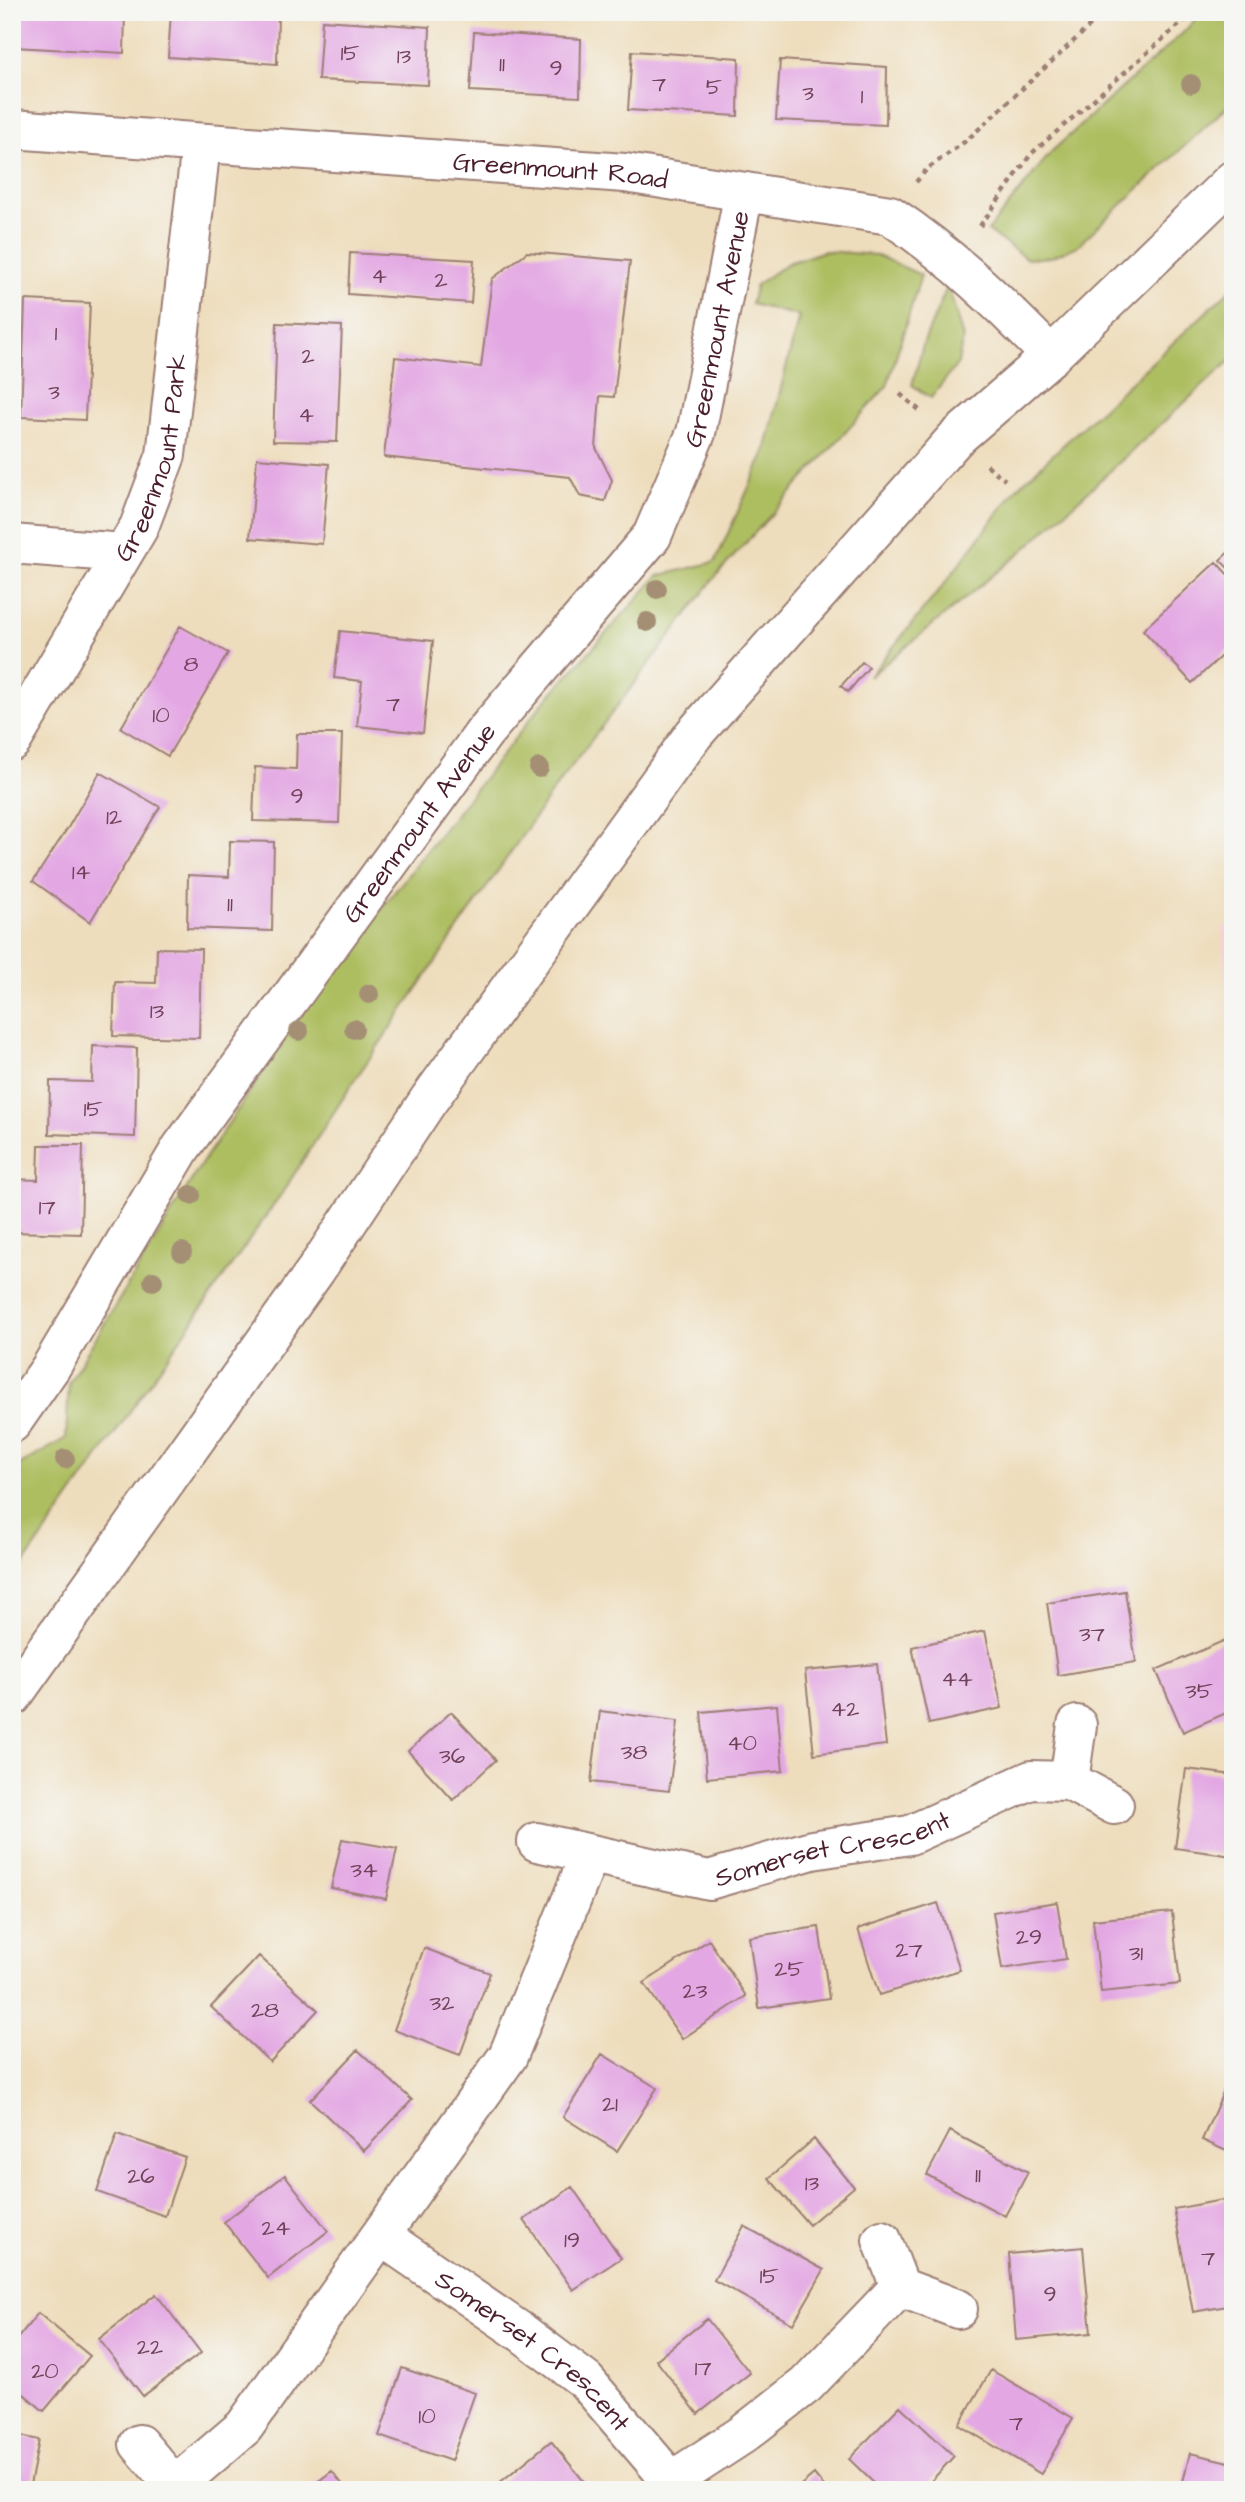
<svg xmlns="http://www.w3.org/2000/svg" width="1245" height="2502" viewBox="0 0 1245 2502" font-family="'Architects Daughter',sans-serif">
<rect width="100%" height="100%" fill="#f6f6f2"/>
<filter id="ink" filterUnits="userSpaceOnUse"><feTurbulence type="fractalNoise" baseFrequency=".0143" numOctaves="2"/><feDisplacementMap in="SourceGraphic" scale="14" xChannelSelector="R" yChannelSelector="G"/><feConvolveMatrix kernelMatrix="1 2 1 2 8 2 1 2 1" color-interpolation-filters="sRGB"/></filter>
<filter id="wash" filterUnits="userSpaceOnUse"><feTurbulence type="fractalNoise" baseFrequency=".00686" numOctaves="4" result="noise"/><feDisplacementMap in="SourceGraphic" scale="28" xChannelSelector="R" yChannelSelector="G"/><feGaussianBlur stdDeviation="1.57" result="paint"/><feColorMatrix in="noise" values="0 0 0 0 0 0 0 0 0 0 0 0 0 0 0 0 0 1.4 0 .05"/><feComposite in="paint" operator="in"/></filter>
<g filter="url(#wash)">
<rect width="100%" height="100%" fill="#eeddbc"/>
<path fill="#f6cfd7" d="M1222 927H1233V1112Z"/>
<path fill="#adbe61" stroke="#7c6e46" stroke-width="2" d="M1202 12H1233V101L1076 247 1051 257 1027 259 988 231 1051 152 1185 31Z
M825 251 876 255 921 275 887 386 716 576 552 792 354 1081 282 1193 12 1581V1470L66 1438 69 1382 202 1163 317 991 542 704 658 576 715 562 765 452 799 316 751 304 756 285 788 263Z
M948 285 963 338 958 363 931 398 912 385 924 342Z
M1233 287V358L1025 549 869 677 942 587 1017 488Z"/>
<g id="blocks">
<path fill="#e3a7e3" d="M16 12H125L124 53 14 47Z
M171 12H278L277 64 168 57Z
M322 20 430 27 428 85 318 80Z
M474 32 581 39 580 97 470 91Z
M632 51 739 58 738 116 628 110Z
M780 60 887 67 886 125 776 120Z
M12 234H17L14 275H12Z
M527 252 630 261 614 397 600 396 596 448 612 480 605 501 580 496 570 477 384 457 395 357 481 367 492 279Z
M350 253 474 260 471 303 348 294Z
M25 300 90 303 85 420 21 417Z
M277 323 342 326 337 442 273 441Z
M257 458 329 464 322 544 250 538Z
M1233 548V573L1220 560Z
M1216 562 1233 580V645L1192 683 1143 630Z
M180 626 228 653 168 756 121 728Z
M340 631 433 641 423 733 357 726 362 681 334 678Z
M862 662 869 667 848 692 841 686Z
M297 734H342L339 823 253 821 255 767 296 769Z
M100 772 160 807 90 922 33 881 69 826Z
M230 841 274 842 272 931 187 928 188 875 229 877Z
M157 948 201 949 199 1038 113 1036 115 982 156 983Z
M93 1046 137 1048 135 1137 49 1134 50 1081 92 1082Z
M39 1145H83L81 1234 12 1232V1179L38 1180Z
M1125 1591 1136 1662 1058 1675 1047 1603Z
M985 1631 1002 1708 929 1724 912 1647Z
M1230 1638 1233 1645V1710L1183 1732 1156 1670Z
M877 1664 886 1745 814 1754 805 1671Z
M777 1705 783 1771 707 1778 701 1712Z
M600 1711 678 1721 669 1791 591 1782Z
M451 1712 496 1760 453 1800 408 1751Z
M1186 1769 1233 1775V1856L1175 1848Z
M342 1839 397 1849 386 1899 331 1888Z
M1057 1902 1066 1959 1002 1969 993 1912Z
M938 1903 960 1970 879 1995 858 1929Z
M1172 1912 1180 1984 1101 1992 1093 1920Z
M819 1927 829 1998 759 2008 749 1937Z
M709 1940 746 1996 682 2039 644 1983Z
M424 1948 490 1973 460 2055 394 2030Z
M259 1956 318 2010 270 2062 211 2007Z
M358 2050 412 2100 364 2151 310 2100Z
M602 2054 657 2088 617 2151 563 2117Z
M1233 2070V2154L1202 2140Z
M950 2131 1028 2172 1005 2216 927 2175Z
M117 2134 185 2157 165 2216 97 2192Z
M814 2139 854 2187 809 2225 769 2178Z
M285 2175 328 2231 268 2278 224 2222Z
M572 2187 621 2258 573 2290 524 2220Z
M1233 2198V2305L1193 2312 1174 2209Z
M744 2226 824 2270 793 2324 714 2280Z
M1083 2247 1091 2333 1016 2340 1009 2254Z
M156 2294 201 2353 143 2396 99 2339Z
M38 2313 90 2356 44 2411 12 2384V2345Z
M707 2319 750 2373 698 2414 656 2360Z
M402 2368 475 2393 451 2461 379 2436Z
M991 2370 1073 2418 1041 2474 959 2425Z
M900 2406 954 2456 923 2490H881L849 2459Z
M12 2434 39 2440 29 2490H12Z
M551 2441 591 2490H503L498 2484Z
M1190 2453 1233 2463V2490H1181Z
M332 2471 347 2490H307Z
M814 2474 827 2490H795Z"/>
</g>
</g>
<g filter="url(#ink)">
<use href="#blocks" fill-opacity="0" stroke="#9c7e74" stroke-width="2"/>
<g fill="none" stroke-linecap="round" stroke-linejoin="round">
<g stroke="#9c7e74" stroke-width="42">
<g id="street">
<path id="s1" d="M12 129 625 173 890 215C950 255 1001 304 1051 356"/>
<path d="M12 544 123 553"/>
<path id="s2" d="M12 741 139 527 166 455 201 144"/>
<path id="s3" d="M12 1423 51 1367 181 1148 484 733 652 536 696 433 744 192"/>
<path d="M1069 1781 1077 1725"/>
<path id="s4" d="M537 1842 709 1880 812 1850 910 1835 1031 1780 1069 1781 1114 1805"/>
<path id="s5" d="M381 2236 521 2332 586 2381 679 2490"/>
<path d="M882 2240 900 2287 958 2309"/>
<path d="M139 2444 178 2490"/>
<path d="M673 2480 742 2435 806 2385 900 2287"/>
<path d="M175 2486 244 2427 508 2056 590 1854"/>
</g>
</g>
<g stroke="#9c7e74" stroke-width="42">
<path id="highway" d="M12 1697 316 1270 428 1101 694 734 955 439 1051 356 1233 180"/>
</g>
<path stroke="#9c7e74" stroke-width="4.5" stroke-dasharray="5 5" stroke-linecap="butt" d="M916 182 927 169 967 140 1105 12
M980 226 1031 154 1194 12
M900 394 923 413
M987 465 1005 480"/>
<use href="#street" stroke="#fff" stroke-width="38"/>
<use href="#highway" stroke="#fff" stroke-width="38"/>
</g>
<g fill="#a48f75">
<circle cx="1191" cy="84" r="10"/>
<circle cx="657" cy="589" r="10"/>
<circle cx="647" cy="622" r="10"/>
<circle cx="539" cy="768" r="10"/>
<circle cx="369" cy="994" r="10"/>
<circle cx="354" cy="1029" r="10"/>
<circle cx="299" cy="1031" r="10"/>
<circle cx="191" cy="1195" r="10"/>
<circle cx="182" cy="1252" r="10"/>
<circle cx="153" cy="1281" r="10"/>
<circle cx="65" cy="1459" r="10"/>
</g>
</g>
<g text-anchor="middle" stroke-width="5" stroke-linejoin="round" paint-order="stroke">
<g font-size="23" fill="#704159">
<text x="350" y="60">15</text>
<text x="404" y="63">13</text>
<text x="502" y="71">11</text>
<text x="556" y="75">9</text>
<text x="659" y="91">7</text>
<text x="714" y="94">5</text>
<text x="808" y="100">3</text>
<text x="862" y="103">1</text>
<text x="379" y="283">4</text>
<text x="441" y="287">2</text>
<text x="56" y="340">1</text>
<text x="308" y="363">2</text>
<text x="54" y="399">3</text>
<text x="306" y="422">4</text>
<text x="191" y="671">8</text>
<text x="393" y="711">7</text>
<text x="161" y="722">10</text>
<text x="297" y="803">9</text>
<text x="114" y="824">12</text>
<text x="81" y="879">14</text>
<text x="230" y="911">11</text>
<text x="157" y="1018">13</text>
<text x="93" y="1116">15</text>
<text x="47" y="1214">17</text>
<text x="1092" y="1641">37</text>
<text x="957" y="1686">44</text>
<text x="1199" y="1698">35</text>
<text x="845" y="1716">42</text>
<text x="742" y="1750">40</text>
<text x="634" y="1759">38</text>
<text x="452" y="1763">36</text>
<text x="364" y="1877">34</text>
<text x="1029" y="1944">29</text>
<text x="909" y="1957">27</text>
<text x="1136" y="1960">31</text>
<text x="789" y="1976">25</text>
<text x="695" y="1998">23</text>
<text x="442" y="2010">32</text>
<text x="265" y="2017">28</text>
<text x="610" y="2111">21</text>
<text x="978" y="2182">11</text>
<text x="141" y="2183">26</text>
<text x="812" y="2190">13</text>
<text x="276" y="2235">24</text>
<text x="572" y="2247">19</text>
<text x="1208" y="2265">7</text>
<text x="769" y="2283">15</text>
<text x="1050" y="2301">9</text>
<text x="150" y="2354">22</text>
<text x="703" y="2375">17</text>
<text x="45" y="2378">20</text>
<text x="427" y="2423">10</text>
<text x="1016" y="2430">7</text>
</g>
<g font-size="26" fill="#4a1f2b" stroke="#f6f6f2">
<text dy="9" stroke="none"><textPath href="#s1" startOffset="550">Greenmount Road</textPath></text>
<text dy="9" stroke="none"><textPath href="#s3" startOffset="1314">Greenmount Avenue</textPath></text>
<text dy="9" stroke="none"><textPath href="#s2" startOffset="320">Greenmount Park</textPath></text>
<text dy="9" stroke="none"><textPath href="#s3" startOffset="726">Greenmount Avenue</textPath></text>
<text dy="9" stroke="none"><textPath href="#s4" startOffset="304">Somerset Crescent</textPath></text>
<text dy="9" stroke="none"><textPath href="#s5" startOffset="191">Somerset Crescent</textPath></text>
</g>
</g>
<rect width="1245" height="2502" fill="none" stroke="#f6f6f2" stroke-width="42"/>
</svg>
